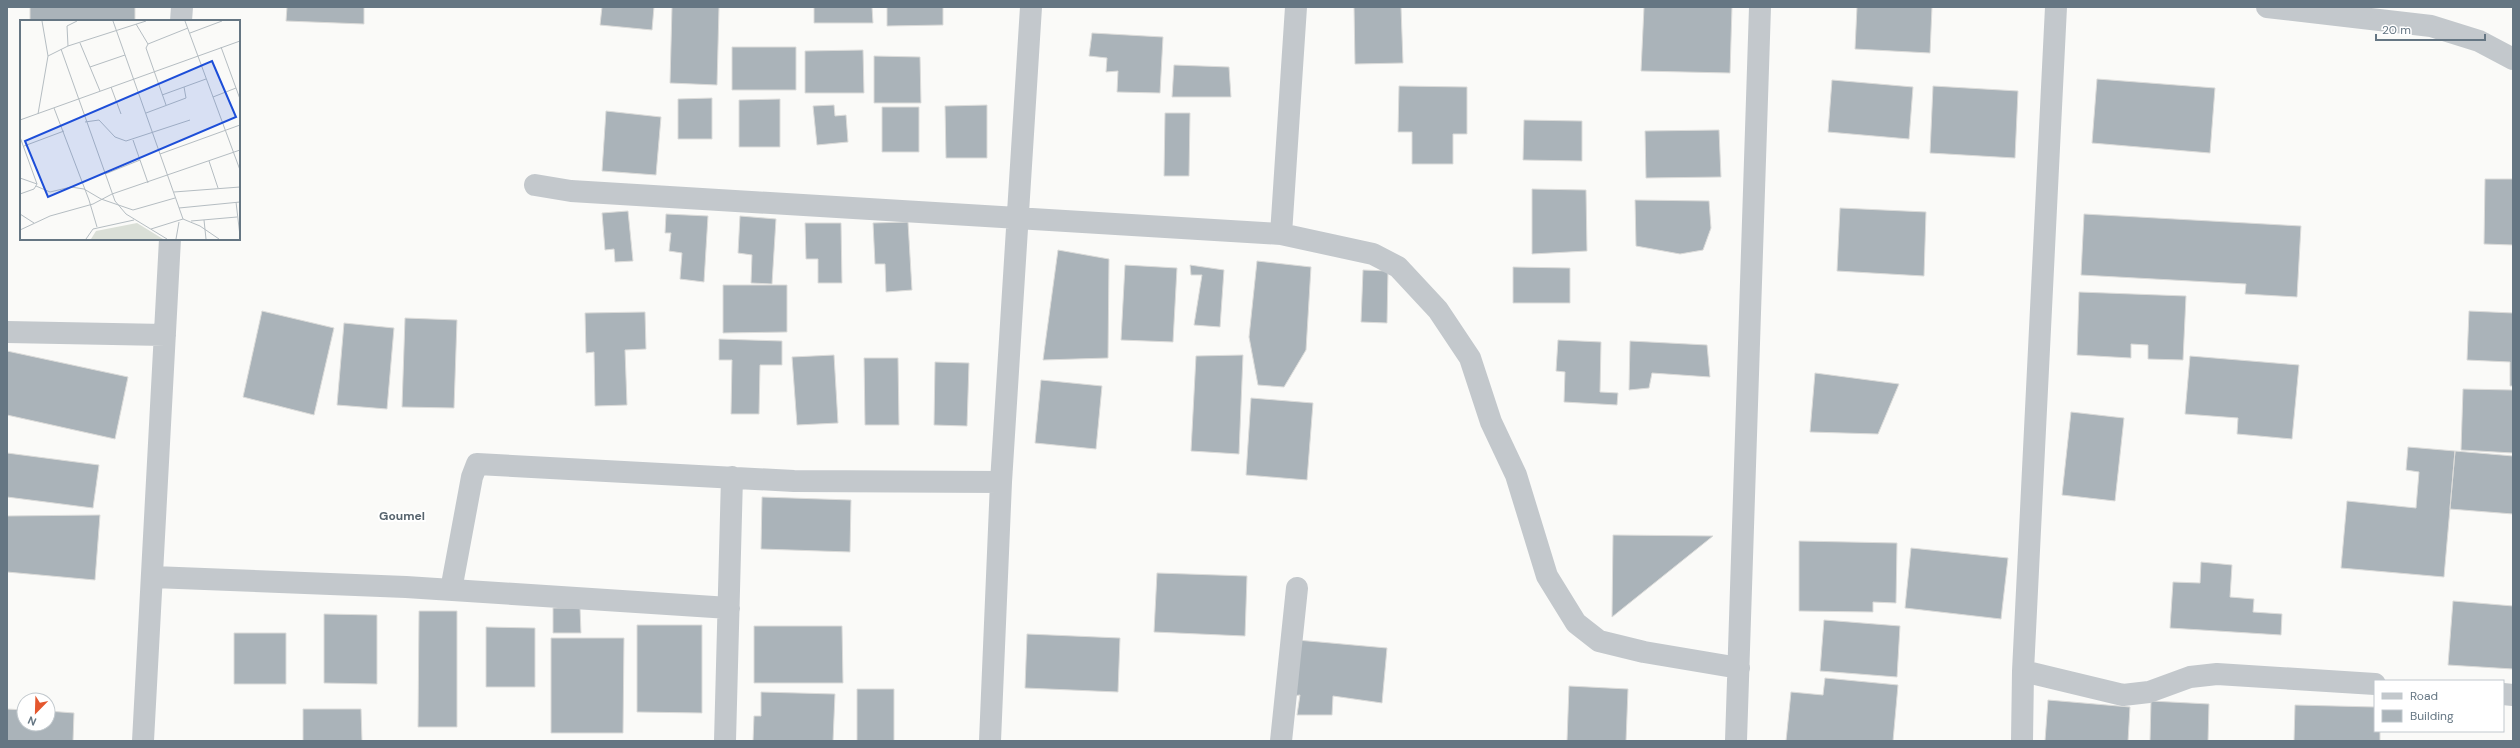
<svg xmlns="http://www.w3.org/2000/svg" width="2520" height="748" viewBox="0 0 2520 748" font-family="'DM Sans',sans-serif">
<rect width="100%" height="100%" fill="#fafaf8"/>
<path fill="#aab3b9" stroke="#dcdcda" d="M30 7H135V21H30Z
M287 7H364V24L286 21Z
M602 7H654L652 30 600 25Z
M672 7H719L717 85 670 83Z
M814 7H872L873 23H814Z
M887 7H943V25L887 26Z
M1354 7H1401L1403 63 1355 64Z
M1644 7H1732L1730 73 1641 71Z
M1857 7H1932L1930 53 1855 49Z
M1092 33 1163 37 1160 93 1117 92 1118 71 1106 72 1107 58 1089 56Z
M732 47H796V90H732Z
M863 50 864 93H805V51Z
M874 56 920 57 921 103H874Z
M1174 65 1229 67 1231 97H1172Z
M2097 79 2215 88 2210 153 2092 143Z
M1832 80 1913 87 1909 139 1828 132Z
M1399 86 1467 87V134H1453V164H1412V132H1398Z
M1933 86 2018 91 2015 158 1930 153Z
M712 98V139H678V99Z
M780 99V147H739V100Z
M834 105 835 116 846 115 848 142 817 145 813 106Z
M987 105V158H946L945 106Z
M882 107H919V152H882Z
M606 111 661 117 656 175 602 171Z
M1165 113H1190L1189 176H1164Z
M1524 120 1582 121V161L1523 160Z
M1719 130 1721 177 1646 178 1645 131Z
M2485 179H2513V245L2484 244Z
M1532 189 1586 190 1587 251 1532 254Z
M1635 200 1709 201 1711 228 1703 250 1680 254 1636 246Z
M1840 208 1926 212 1924 276 1837 271Z
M628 211 633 261 615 262 614 249 605 250 602 213Z
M666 214 708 216 704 282 680 279 682 253 669 251 671 233H665Z
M2084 214 2301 226 2297 297 2245 294 2246 284 2081 275Z
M740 216 776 219 772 284 751 283 752 255 738 253Z
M908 222 912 290 886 292 885 264H875L873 223Z
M805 223H841L842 283H818V259H806Z
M1058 250 1109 259 1108 358 1043 360Z
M1257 261 1311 267 1306 350 1284 387 1258 385 1249 337Z
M1125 265 1177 268 1173 342 1121 340Z
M1190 265 1224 270 1220 327 1194 325 1202 275H1191Z
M1513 267 1570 268V303H1513Z
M1363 270 1388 271 1387 323 1361 322Z
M723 285H787V332L723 333Z
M2079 292 2186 296 2183 360 2148 359V345L2131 344V358L2077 355Z
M262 311 334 328 314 415 243 397Z
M2469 311 2513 313V386H2510V362L2467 360Z
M645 312 646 349 625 350 627 405 595 406 594 352 586 353 585 313Z
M405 318 457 320 454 408 402 407Z
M344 323 394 328 387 409 337 405Z
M719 339 782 341V365H760L759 414H731L732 360H719Z
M1558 340 1601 342 1600 392 1618 393 1617 405 1564 402 1565 372 1556 371Z
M1630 341 1707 345 1710 377 1652 373 1649 388 1629 390Z
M7 351 128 377 115 439 7 415Z
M834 355 838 423 797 425 792 357Z
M1243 355 1239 454 1191 451 1196 356Z
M2190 356 2299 365 2292 439 2237 434 2238 418 2185 414Z
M864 358H898L899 425H865Z
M935 362 969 363 967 426 934 425Z
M1815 373 1899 384 1878 434 1810 432Z
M1041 380 1102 386 1096 449 1035 443Z
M2463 389 2513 390V453L2461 450Z
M1251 398 1313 403 1307 480 1246 475Z
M2071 412 2124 418 2115 501 2062 495Z
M2408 447 2455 451 2444 577 2341 568 2347 501 2416 508 2419 472 2406 470Z
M2455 451 2513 456V514L2450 509Z
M7 453 99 465 93 508 7 497Z
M762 497 851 500 850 552 761 549Z
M100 515 95 580 7 572V516Z
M1613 535 1713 536 1612 617Z
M1799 541 1897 543 1896 603 1873 602V612L1799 611Z
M1911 548 2008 558 2001 619 1905 608Z
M2201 562 2232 565 2230 597 2254 599 2253 612 2282 614 2281 635 2170 628 2173 582 2200 583Z
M1157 573 1247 576 1245 636 1154 632Z
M2453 601 2513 606V669L2448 665Z
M553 608H580L581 633H553Z
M419 611H457V727H418Z
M324 614 377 615V684L324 683Z
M1824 620 1900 626 1897 677 1820 671Z
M637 625H702V713L637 712Z
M754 626H842L843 683H754Z
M486 627 535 628V687H486Z
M234 633H286V684H234Z
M1027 634 1120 638 1118 692 1025 688Z
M551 638H624L623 733H551Z
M1297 640 1387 648 1382 703 1333 696 1332 715H1297L1300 695 1292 696Z
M1825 678 1898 685 1893 741H1786L1791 692 1823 695Z
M1569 686 1628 689 1626 741H1567Z
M857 689H894V741H857Z
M761 692 835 694 833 741H753L754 716H761Z
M2048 700 2130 707 2128 741H2045Z
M2151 701 2209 704 2208 741H2150Z
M2295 705 2375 707V731H2380V741H2294Z
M7 709 24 710V724H48V711L74 713 73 741H7Z
M303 709H361L362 741H303Z"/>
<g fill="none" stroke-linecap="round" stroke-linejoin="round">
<path stroke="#c3c8cc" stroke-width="22" d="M2267 7 2431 26 2479 41 2513 59
M181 21 182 7
M535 185 571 191 1281 234 1373 254 1398 267 1438 310 1470 358 1491 422 1516 475 1547 576 1576 623 1599 641 1644 652 1739 668
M1281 234 1296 7
M7 332 165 335
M153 577 406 587 729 608
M451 590 472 477 477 464 794 481 1001 482
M2023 671 2123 695 2149 692 2190 677 2217 674 2375 684
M2503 694 2513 695
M143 741 170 239
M725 741 732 477
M990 741 1001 482 1031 7
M1281 741 1297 588
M1736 741 1760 7
M2022 741 2023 671 2056 7"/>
</g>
<g text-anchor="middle" stroke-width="4" stroke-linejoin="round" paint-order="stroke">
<g font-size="12" font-weight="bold" fill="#57646e" stroke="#fff">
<text x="402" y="520">Goumel</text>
</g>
</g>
<g transform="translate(20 20)">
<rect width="220" height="220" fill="#fafaf8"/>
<path d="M117 203 143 219H71L76 211Z" fill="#dadfd7"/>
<path fill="none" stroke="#b5bdc2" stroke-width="1" d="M93 1 163 199 180 206 199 219M165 1 220 150M116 4 128 24M170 13 202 1M60 23 80 71M128 24 126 28 146 85M128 24 168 8M48 26 47 6 57 1M201 27 220 79M41 29 95 181 106 194 147 219M28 36 48 26 126 1M70 47 105 35M91 67 101 94M142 75 186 59M193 77 216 68M34 88 69 180 77 207M126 93 166 78 164 67M18 94 28 36 22 1M0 100 220 21M65 102 79 100 95 117 106 121 170 100M0 117 17 164M113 120 128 163M4 126 44 111M140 134 220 105M189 141 198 168M85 154 120 140M0 158 17 164M16 166 30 172 51 167 64 169 81 179 113 190 155 178M154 172 220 167M0 174 14 169 17 164M216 182 220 216M159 188 220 182M0 194 14 203M184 200 186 219M171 201 217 197M131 209 163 199M0 210 30 196 73 184 92 174 220 130M66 219 73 209 114 200M156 219 159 202"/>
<path fill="#1d4ed8" fill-opacity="0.15" stroke="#1d4ed8" stroke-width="2" d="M192 41 216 97 28 177 5 121Z"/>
<rect width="220" height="220" fill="none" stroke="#657683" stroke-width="2"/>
</g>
<rect width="2520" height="748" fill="none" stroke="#657683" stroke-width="16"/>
<rect x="2374" y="680" width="130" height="52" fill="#ffffff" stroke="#c1c8cd"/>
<rect x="2382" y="693" width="20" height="6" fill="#c3c8cc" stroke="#c1c8cd"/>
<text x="2410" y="700" font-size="12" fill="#657683">Road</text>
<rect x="2382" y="710" width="20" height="12" fill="#aab3b9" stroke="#c1c8cd"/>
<text x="2410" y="720" font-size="12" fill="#657683">Building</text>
<g transform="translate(36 712) rotate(203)"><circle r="19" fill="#ffffff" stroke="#c1c8cd"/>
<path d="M0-3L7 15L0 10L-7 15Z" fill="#e4572e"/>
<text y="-6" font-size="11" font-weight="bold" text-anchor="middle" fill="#657683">N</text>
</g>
<path d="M2376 34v6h109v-6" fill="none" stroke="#657683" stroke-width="2"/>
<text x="2382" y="34" font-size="12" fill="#657683" stroke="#ffffff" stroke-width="3" paint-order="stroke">20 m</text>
</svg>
